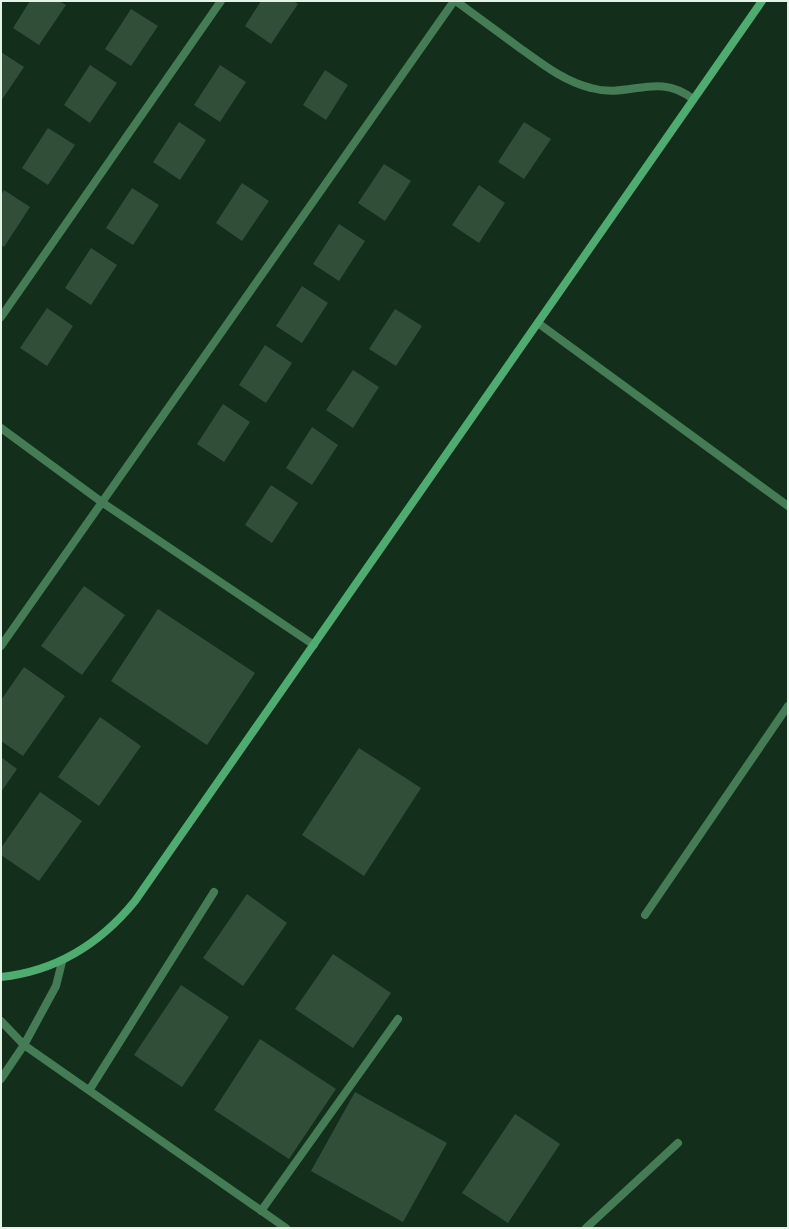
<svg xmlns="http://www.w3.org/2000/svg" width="789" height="1229" viewBox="0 0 789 1229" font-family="Karla,sans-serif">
<rect width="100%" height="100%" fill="#132f1c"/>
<path fill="#314e39" d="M30 1H59L66 5 39 45 13 28Z
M261 1H294L298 4 271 44 245 26Z
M131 9 158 26 131 66 105 49Z
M1 52 24 67 1 101Z
M90 65 117 83 90 123 64 105Z
M220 65 246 82 220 122 194 105Z
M325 70 348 85 326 120 303 105Z
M179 122 206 140 180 180 153 162Z
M524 122 551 139 524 179 498 162Z
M48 128 75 145 48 185 22 168Z
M384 164 411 181 385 221 358 203Z
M242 183 269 201 242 241 216 223Z
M479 185 505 203 479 243 452 225Z
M132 188 159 205 133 245 106 228Z
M4 190 30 207 4 247 1 245V195Z
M339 224 365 241 339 281 313 264Z
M91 248 117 265 91 305 65 288Z
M302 286 328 303 302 343 276 326Z
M47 308 73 326 47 366 20 348Z
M395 309 422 326 396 366 369 349Z
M265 345 292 363 266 403 239 385Z
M353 370 379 387 353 428 326 410Z
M223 404 250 422 224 462 197 444Z
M312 427 338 445 312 485 286 468Z
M271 485 298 503 272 543 245 525Z
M84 586 125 615 82 675 41 646Z
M158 609 255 673 207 745 111 681Z
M24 667 65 696 23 756 1 741V700Z
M100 717 141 746 99 806 58 777Z
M359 748 421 788 364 876 302 835Z
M1 757 17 769 1 792Z
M40 792 82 821 39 881 1 855V848Z
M247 894 287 923 243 986 203 958Z
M333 954 391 993 353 1048 295 1009Z
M181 985 229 1017 182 1087 134 1055Z
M260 1039 336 1089 289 1159 214 1110Z
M355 1092 447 1143 403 1222 311 1171Z
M515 1114 560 1144 508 1223 462 1193Z"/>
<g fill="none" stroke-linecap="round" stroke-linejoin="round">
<path stroke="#457c56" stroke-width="8" d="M1 317 221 1
M538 323 788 506
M1 428 103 503 314 645
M1 646 454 1
M645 915 788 706
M1 1021 24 1045 286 1228
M1 1079 24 1045 56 986 62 962
M90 1089 214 892
M261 1211 398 1019
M586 1228 678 1143"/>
<path stroke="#457c56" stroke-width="8" d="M456 1C476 16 497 31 517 46 541 63 563 81 591 88 630 99 657 71 693 99"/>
<path stroke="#4fab6f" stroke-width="8" d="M1 977C57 971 100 944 135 901L762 1"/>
</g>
<rect width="789" height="1229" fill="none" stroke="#e3f3e6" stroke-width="4"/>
</svg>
